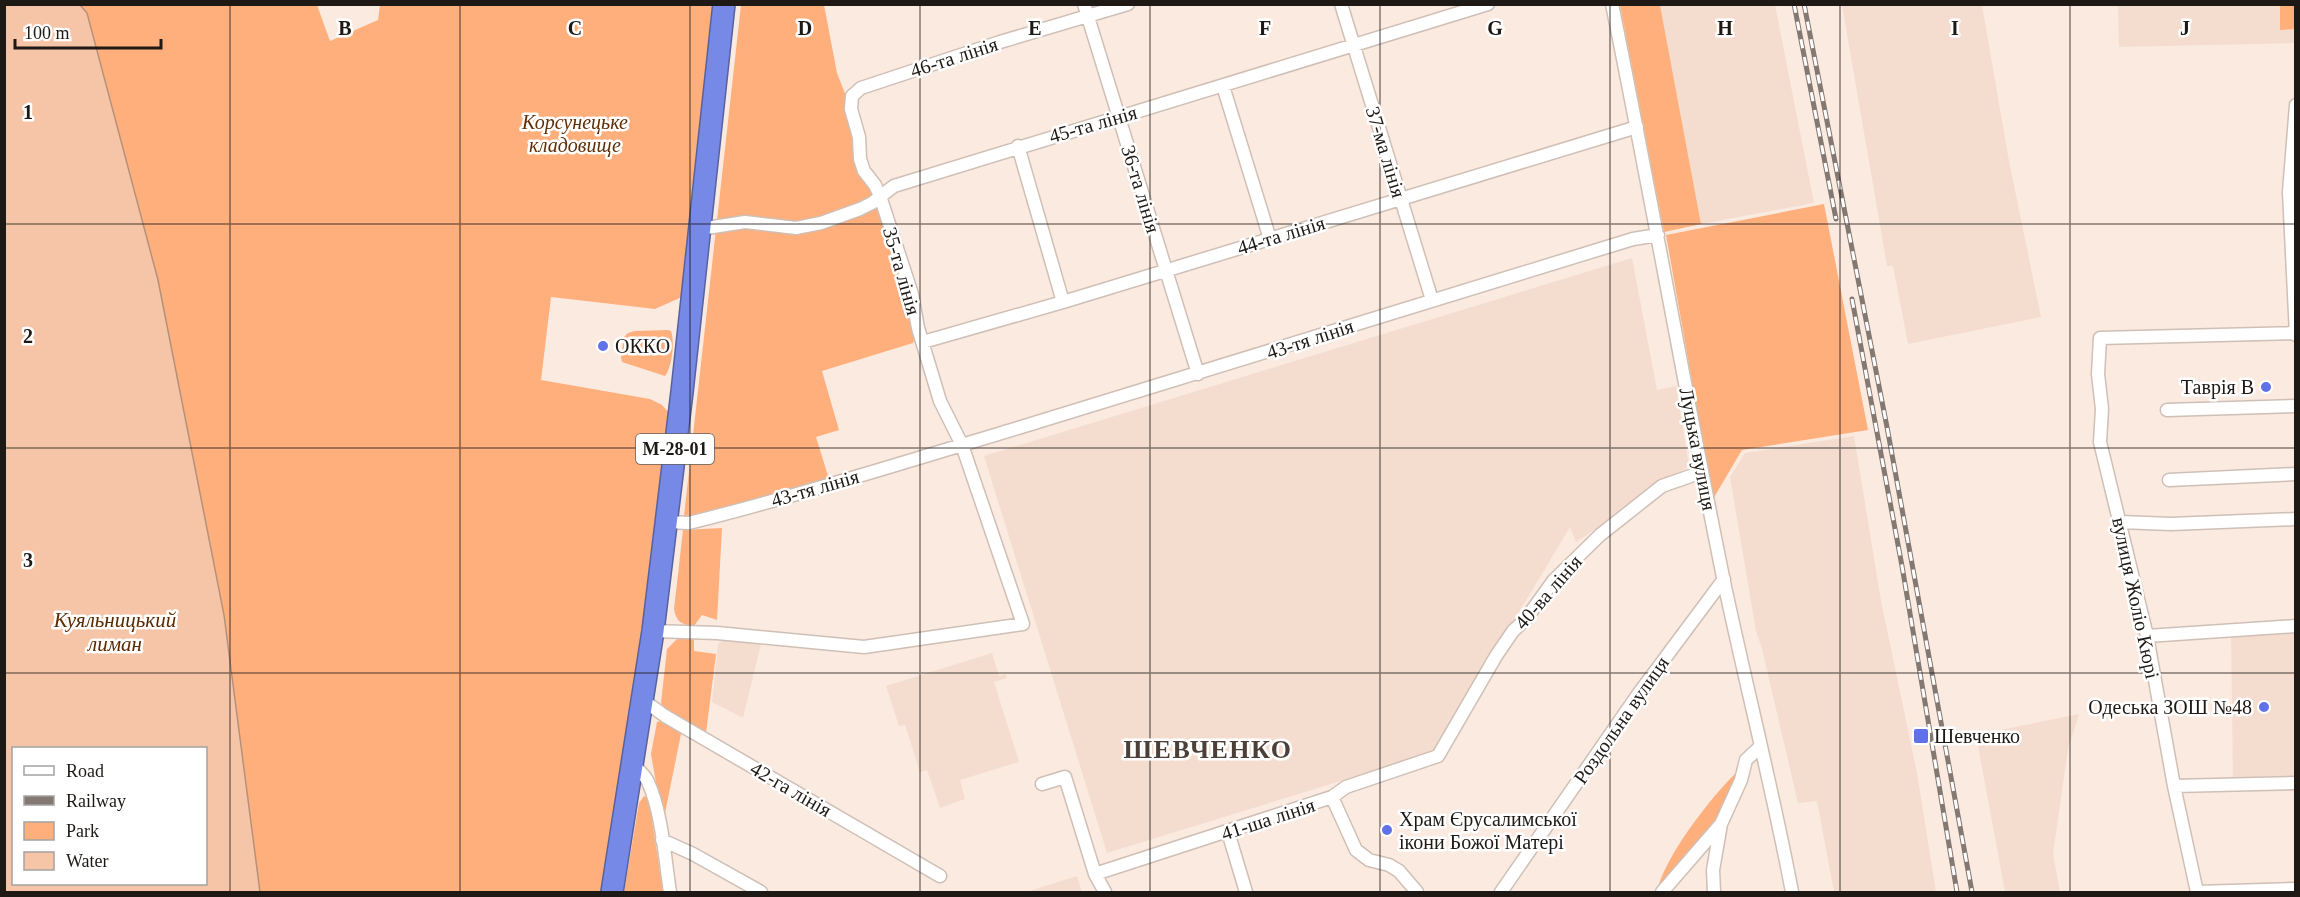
<svg xmlns="http://www.w3.org/2000/svg" width="2300" height="897" viewBox="0 0 2300 897" font-family="'Times New Roman',serif">
<rect width="100%" height="100%" fill="#fbeae0"/>
<path fill="#f4ddcf" d="M1660 5H1775L1814 203 1701 224Z
M1842 5H1982L2009 161 2041 317 1908 344 1893 266H1887Z
M2118 5H2295V43L2119 47Z
M1632 258 1657 390 1676 386 1689 466 1576 542 1570 527 1435 752 1107 853 984 456Z
M1854 436 1881 601 1917 773 1936 892H1834L1817 801 1798 803 1762 649 1756 631 1730 477 1745 453Z
M2295 632V780L2233 781 2231 634Z
M725 639 761 644 743 718 712 702 718 644Z
M992 653 999 676 1006 674 1007 678 994 682 1019 762 960 780 965 799 940 808 927 770 920 772 905 725 899 726 886 686Z
M2079 714 2068 749 2053 854 2060 892H2005L1976 735Z
M1077 876 1082 892H1026Z"/>
<path fill="#feaf7c" d="M80 5H317L330 41 378 20 380 5H720L684 296 655 309 551 297 541 380 650 399 662 405 670 414 645 636 604 892H260L224 615 158 280 87 13Z
M741 5H824L837 73 851 109 918 328 913 343 822 371 839 430 816 437 829 479 705 514 684 516Z
M1620 5H1660L1701 224 1664 232Z
M2280 5H2295V29L2280 30Z
M1824 204 1868 430 1742 450 1713 499 1666 235Z
M668 330 671 331C675 342 672 367 665 376L622 362 621 357 624 337 628 333 635 331Z
M722 528 717 620 702 615 694 626C681 625 676 621 674 609L683 530Z
M679 637 694 638V651L716 654 706 733 667 713 661 703 667 649Z
M665 720 682 729 663 823 651 754 657 722Z
M1742 767 1719 821 1657 892C1665 855 1714 793 1742 767Z
M644 796 649 800 663 892H624L639 803Z"/>
<path fill="#f6c5a7" stroke="#b5917b" stroke-width="1.5" fill-rule="evenodd" d="M5 4 80 5 87 13 158 280 224 615 260 892H5ZM14 748H206V884H14Z"/>
<g fill="none" stroke-linecap="round" stroke-linejoin="round">
<g stroke="#cfbfb5" stroke-width="15">
<path id="street" d="M1084 4 1198 374
M1341 4 1432 300
M1612 4C1651 195 1684 386 1723 577 1745 682 1772 786 1792 892
M1223 86 1270 239
M2296 105 2289 192 2296 335
M1018 146 1063 302
M700 229 745 222 796 228 821 223 860 209 872 203 894 186 1488 4
M923 342 1063 302 1637 127
M2167 410 2296 406
M2169 480 2296 474
M667 522 689 523C800 495 909 461 1018 428 1223 366 1428 301 1633 239L1658 235
M2120 522 2171 524 2296 519
M653 631 717 633 864 647 1023 624 962 445 940 401 918 328 912 294 880 196 875 185 864 171 860 159 859 137 851 109 852 96 861 88 1000 42 1128 4
M2147 636 2296 626
M643 700 665 716 940 876
M633 765C639 770 645 775 648 782 662 812 665 860 670 892
M1042 784 1065 777 1095 874 1105 892
M2174 786 2296 783
M1332 797 1356 850 1369 860 1389 865 1399 871 1417 892
M1228 832 1246 892
M662 840 693 854 761 892
M1095 874 1332 797 1346 787 1438 756 1496 656 1513 631 1525 620 1554 580 1600 535 1662 486 1702 472
M1501 892 1639 693 1724 579
M1662 892 1721 824 1741 780 1746 760 1761 746
M1714 892 1713 870 1721 824
M2197 892 2174 786 2147 636 2100 442 2102 409 2098 374 2100 338 2296 333
M2197 892 2296 889"/>
</g>
<g stroke="#57629d" stroke-width="24">
<path id="highway" d="M612 892 653 631 682 392 724 4"/>
</g>
<use href="#street" stroke="#fff" stroke-width="12"/>
<use href="#highway" stroke="#7689e6" stroke-width="21"/>
<g stroke="#837872" stroke-width="5">
<path id="rail" d="M1794 4 1836 219
M1804 4 1887 427 1972 892
M1852 299 1902 566 1957 892"/>
</g>
<use href="#rail" stroke="#fff" stroke-width="3" stroke-dasharray="9" stroke-linecap="butt"/>
</g>
<path fill="none" stroke="#1e1915" stroke-width="1.5" stroke-opacity="0.55" d="M230 4V892M460 4V892M690 4V892M920 4V892M1150 4V892M1380 4V892M1610 4V892M1840 4V892M2070 4V892M4 224H2296M4 448H2296M4 673H2296"/>
<g fill="#6071e9" stroke="#fff" stroke-width="2">
<circle cx="603" cy="346" r="6"/>
<circle cx="2266" cy="387" r="6"/>
<circle cx="2264" cy="707" r="6"/>
<rect x="1913" y="728" width="16" height="16" rx="3"/>
<circle cx="1387" cy="830" r="6"/>
</g>
<g text-anchor="middle" stroke-width="5" stroke-linejoin="round" paint-order="stroke">
<rect fill="#fff" stroke="#625e5b" stroke-width="1.5" x="636" y="434" width="78" height="30" rx="4.5"/>
<g font-size="18" font-weight="bold" fill="#1e1915">
<text x="675" y="455">М-28-01</text>
</g>
<g font-size="20" fill="#1e1915" stroke="#fff">
<text transform="translate(954 57) rotate(-18)" y="7">46-та лінія</text>
<text transform="translate(1093 124) rotate(-16)" y="7">45-та лінія</text>
<text transform="translate(1386 152) rotate(73)" y="7">37-ма лінія</text>
<text transform="translate(1141 189) rotate(73)" y="7">36-та лінія</text>
<text transform="translate(1281 235) rotate(-17)" y="7">44-та лінія</text>
<text transform="translate(902 271) rotate(74)" y="7">35-та лінія</text>
<text transform="translate(1310 339) rotate(-18)" y="7">43-тя лінія</text>
<text transform="translate(1698 449) rotate(79)" y="7">Луцька вулиця</text>
<text transform="translate(815 488) rotate(-16)" y="7">43-тя лінія</text>
<text transform="translate(1548 592) rotate(-49)" y="7">40-ва лінія</text>
<text transform="translate(2136 598) rotate(78)" y="7">вулиця Жоліо Кюрі</text>
<text transform="translate(1621 720) rotate(-55)" y="7">Роздольна вулиця</text>
<text transform="translate(791 789) rotate(30)" y="7">42-га лінія</text>
<text transform="translate(1268 819) rotate(-18)" y="7">41-ша лінія</text>
</g>
<g font-size="20" font-style="italic" fill="#602e06" stroke="#fff">
<text x="575" y="129">Корсунецьке<tspan x="575" dy="23">кладовище</tspan></text>
</g>
<g font-size="20" fill="#1e1915" stroke="#fff" text-anchor="start">
<text x="615" y="353">ОККО</text>
<text x="2254" y="394" text-anchor="end">Таврія В</text>
<text x="2252" y="714" text-anchor="end">Одеська ЗОШ №48</text>
<text x="1934" y="743">Шевченко</text>
<text x="1399" y="826">Храм Єрусалимської<tspan x="1399" dy="23">ікони Божої Матері</tspan></text>
</g>
<g font-size="21" font-style="italic" fill="#5c2a01" stroke="#fff">
<text x="115" y="627">Куяльницький<tspan x="115" dy="24">лиман</tspan></text>
</g>
<g font-size="26" font-weight="bold" letter-spacing="1.5" fill="#4c3f37" stroke="#fff">
<text x="1208" y="758">ШЕВЧЕНКО</text>
</g>
</g>
<g font-size="20" text-anchor="middle" font-weight="bold" fill="#1e1915" stroke="#fff" stroke-width="5" stroke-linejoin="round" paint-order="stroke">
<text x="345" y="35">B</text>
<text x="575" y="35">C</text>
<text x="805" y="35">D</text>
<text x="1035" y="35">E</text>
<text x="1265" y="35">F</text>
<text x="1495" y="35">G</text>
<text x="1725" y="35">H</text>
<text x="1955" y="35">I</text>
<text x="2185" y="35">J</text>
<text x="28" y="119">1</text>
<text x="28" y="343">2</text>
<text x="28" y="567">3</text>
</g>
<rect width="2300" height="897" fill="none" stroke="#1e1915" stroke-width="12"/>
<rect x="12" y="747" width="195" height="138" fill="#ffffff" stroke="#a5a3a1" stroke-width="1.5"/>
<rect x="24" y="766" width="30" height="9" fill="#ffffff" stroke="#a5a3a1" stroke-width="1.5"/>
<text x="66" y="777" font-size="18" fill="#1e1915">Road</text>
<rect x="24" y="796" width="30" height="9" fill="#837872" stroke="#a5a3a1" stroke-width="1.5"/>
<text x="66" y="807" font-size="18" fill="#1e1915">Railway</text>
<rect x="24" y="822" width="30" height="18" fill="#feaf7c" stroke="#a5a3a1" stroke-width="1.5"/>
<text x="66" y="837" font-size="18" fill="#1e1915">Park</text>
<rect x="24" y="852" width="30" height="18" fill="#f6c5a7" stroke="#a5a3a1" stroke-width="1.5"/>
<text x="66" y="867" font-size="18" fill="#1e1915">Water</text>
<path d="M15 39v9h146v-9" fill="none" stroke="#1e1915" stroke-width="3"/>
<text x="24" y="39" font-size="18" fill="#1e1915" stroke="#ffffff" stroke-width="4.5" paint-order="stroke">100 m</text>
</svg>
